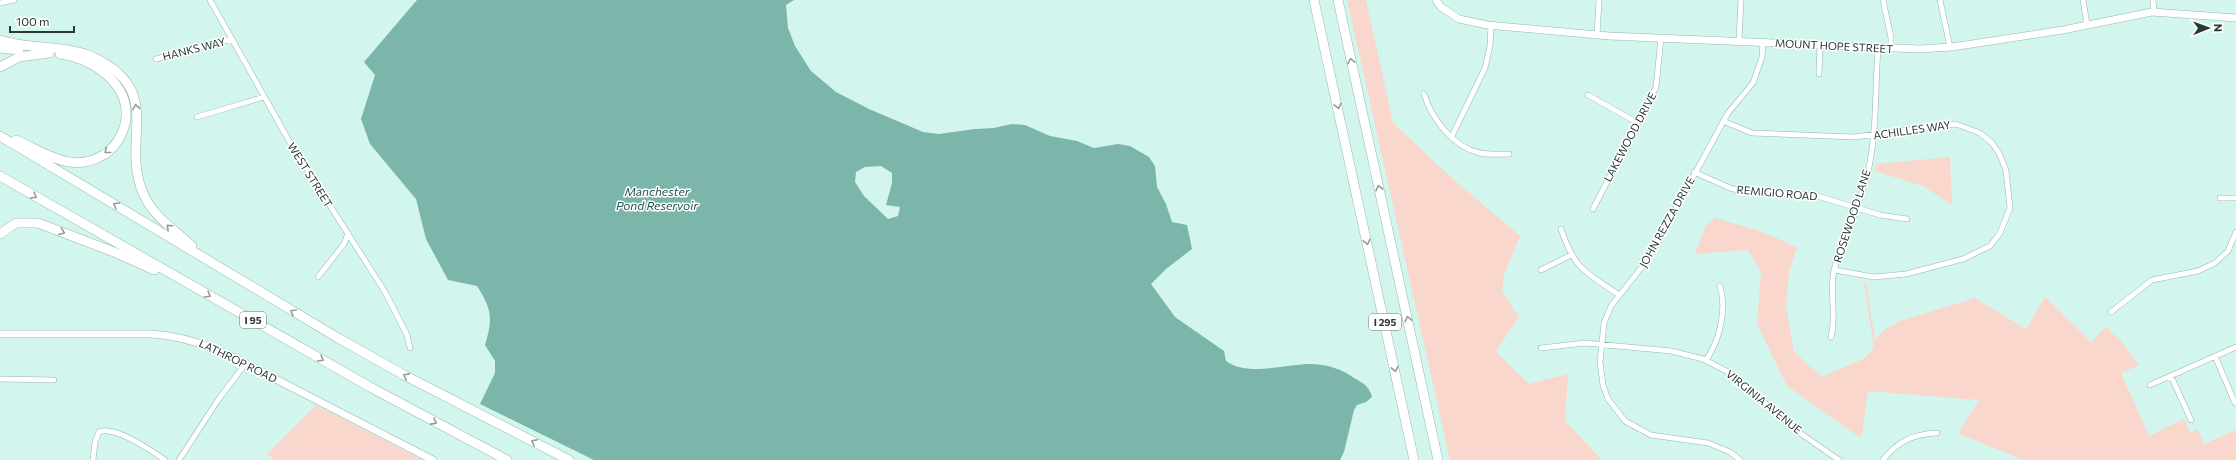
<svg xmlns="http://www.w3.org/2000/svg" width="2236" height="460" viewBox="0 0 2236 460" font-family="Commissioner,sans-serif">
<rect width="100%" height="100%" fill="#d2f6ee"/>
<path fill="#f9d7cc" d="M1347 0H1366L1393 123 1453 179 1520 236 1504 275 1502 292 1519 317 1496 351 1529 384 1568 374 1565 421 1602 460H1450Z
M1950 157 1952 205 1923 186 1874 171 1876 164Z
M1715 218 1757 230 1797 247 1789 273 1786 306 1794 352 1822 377 1865 358 1874 348 1864 282H1866L1875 340 1884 330 1900 321 1975 298 2026 329 2045 297 2091 342 2106 327 2121 341 2139 365 2121 373 2149 436 2184 419 2190 433 2198 429 2204 444 2236 430V460H2023L1958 433 1979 400 1868 391 1862 434 1859 437 1787 386 1757 324 1761 272 1748 250 1695 254 1706 225Z
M316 405 423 460H274L267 454Z"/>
<path fill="#7cb6ab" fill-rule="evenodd" d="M417 0H794L786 5 788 28 795 46 811 71 836 92 869 109 923 132 939 134 975 129 994 128 1012 124 1025 125 1050 136 1077 141 1094 148 1118 144 1130 146 1149 157 1155 166 1157 187 1166 204 1172 222 1187 225 1192 249 1166 269 1151 284 1175 317 1224 351 1226 361C1247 377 1285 364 1311 364 1326 364 1342 369 1354 378 1363 383 1369 386 1372 397L1366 402 1357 405 1354 410 1344 452 1340 460H594L480 404 495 373V361L485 345C493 319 492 309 477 286L448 280 426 239 416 199 370 144 361 119 375 75 364 62ZM881 166 892 173V183L886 205 900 207 898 216 888 219 864 196 855 182 856 172 865 167Z"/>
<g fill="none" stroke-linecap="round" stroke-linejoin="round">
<g stroke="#95b7b0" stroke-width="6">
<path id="street" d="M210 0 292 146 385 292 407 335 410 348
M1883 0 1891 38V48
M1940 0 1950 47
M2083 0 2087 24
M2153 0 2154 12
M0 3 14 0
M1597 35 1599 0
M1739 41 1741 0
M156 59 232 39
M1819 74 1820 44
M1424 94C1432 119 1453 147 1480 153 1490 155 1499 154 1509 154
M1588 95 1638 123
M197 117 264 97
M1723 121 1752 133 1854 137 1956 124 1980 133 1992 143 1999 153 2006 170 2010 208 2000 233 1990 246 1963 259 1906 274 1874 277 1834 270
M1452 136 1485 68 1490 46 1491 25
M1694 172 1730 188 1746 192 1814 195 1880 215 1907 219
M2220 198H2236
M1593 209 1656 87 1661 38
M1561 229C1576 272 1584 270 1619 295
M1541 270 1571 255
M318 277 344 244 348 233
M2111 312 2152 280 2198 271 2215 263 2228 251 2236 232
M1831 337C1837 315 1829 292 1834 270 1843 237 1860 206 1868 172 1877 132 1875 89 1878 48
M1541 348 1585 343 1671 351 1703 359 1730 373 1800 433 1839 460
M2215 356 2235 403
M1706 360C1720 340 1727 309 1720 286
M2171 376 2191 420
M0 379 54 380
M2150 385 2236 347
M93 460 95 442 99 432C115 425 152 451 165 460
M179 460 218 400 246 363
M1740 460 1730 452 1708 443 1651 435 1625 421 1608 399 1603 385 1600 362 1604 323 1611 306 1649 258 1728 113 1753 83 1762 57 1763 42
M1883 460C1898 441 1913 434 1937 433"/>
</g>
<g stroke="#95b7b0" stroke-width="8">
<path id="secondary" d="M1436 0 1441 7 1459 19 1487 25 1609 36 1919 49 1952 47 2063 30 2152 12 2236 18
M0 334H151C205 337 248 365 295 389 341 413 387 436 433 460"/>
</g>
<g stroke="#95b7b0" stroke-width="10">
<path id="highway" d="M1314 0 1414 460
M1338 0 1438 460
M0 40C30 50 63 44 93 57 166 91 120 139 143 193 153 217 174 229 192 246
M0 48 19 50
M0 67 19 57 49 53
M0 136 338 338 404 375 569 460
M16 140C33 147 52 160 70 162 82 164 94 161 105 154 115 147 122 136 125 124 133 85 94 59 60 54
M0 176 370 387 507 460
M0 234 16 223H38L114 252 154 270"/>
</g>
<use href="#street" stroke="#fff" stroke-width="5"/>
<use href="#secondary" stroke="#fff" stroke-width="7"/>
<use href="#highway" stroke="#fff" stroke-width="9"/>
</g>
<defs><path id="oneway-chevron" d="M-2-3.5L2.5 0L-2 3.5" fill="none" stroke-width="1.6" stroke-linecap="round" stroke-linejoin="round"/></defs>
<g stroke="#949c9a">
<use href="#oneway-chevron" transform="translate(1351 61) rotate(-102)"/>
<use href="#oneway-chevron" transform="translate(1338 106) rotate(78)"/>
<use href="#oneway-chevron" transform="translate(136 107) rotate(-100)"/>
<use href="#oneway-chevron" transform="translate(107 151) rotate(141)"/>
<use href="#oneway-chevron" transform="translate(1379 188) rotate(-102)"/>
<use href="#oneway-chevron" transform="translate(34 196) rotate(30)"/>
<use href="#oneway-chevron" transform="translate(116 205) rotate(-149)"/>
<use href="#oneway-chevron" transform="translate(169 227) rotate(-138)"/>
<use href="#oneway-chevron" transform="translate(62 232) rotate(21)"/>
<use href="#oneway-chevron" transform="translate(1367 242) rotate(78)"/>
<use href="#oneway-chevron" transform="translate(208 295) rotate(30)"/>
<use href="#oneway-chevron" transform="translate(293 312) rotate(-150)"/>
<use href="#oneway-chevron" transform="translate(1408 319) rotate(-102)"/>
<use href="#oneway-chevron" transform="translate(321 359) rotate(30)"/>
<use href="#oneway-chevron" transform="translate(1395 369) rotate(78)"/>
<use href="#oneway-chevron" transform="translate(406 376) rotate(-152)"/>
<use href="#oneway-chevron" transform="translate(434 422) rotate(28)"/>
<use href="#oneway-chevron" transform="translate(534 442) rotate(-153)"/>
</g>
<g text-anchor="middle" stroke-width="3" stroke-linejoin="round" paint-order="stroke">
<g fill="#fff" stroke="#6a7472" stroke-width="1">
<rect x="240" y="312" width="26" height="16" rx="3"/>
<rect x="1369" y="314" width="32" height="16" rx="3"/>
</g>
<g font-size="10" font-weight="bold" fill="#2a3835">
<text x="253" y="324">I 95</text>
<text x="1385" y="326">I 295</text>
</g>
<g font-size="11" fill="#2a3835" stroke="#fff">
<text transform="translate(1834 46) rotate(3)" y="4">MOUNT HOPE STREET</text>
<text transform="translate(194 49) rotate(-14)" y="4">HANKS WAY</text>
<text transform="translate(1912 130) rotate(-8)" y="4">ACHILLES WAY</text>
<text transform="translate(1630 137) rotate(-62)" y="4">LAKEWOOD DRIVE</text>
<text transform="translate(310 175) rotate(58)" y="4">WEST STREET</text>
<text transform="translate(1777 193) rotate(5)" y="4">REMIGIO ROAD</text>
<text transform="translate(1852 216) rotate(-72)" y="4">ROSEWOOD LANE</text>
<text transform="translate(1667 222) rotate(-61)" y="4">JOHN REZZA DRIVE</text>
<text transform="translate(238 361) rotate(26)" y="4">LATHROP ROAD</text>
<text transform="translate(1764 402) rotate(39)" y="4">VIRGINIA AVENUE</text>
</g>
<g font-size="12" font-style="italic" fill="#1f524a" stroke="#fff">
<text x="657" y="196">Manchester<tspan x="657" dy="14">Pond Reservoir</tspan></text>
</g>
</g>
<g transform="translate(2208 28) rotate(89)" stroke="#ffffff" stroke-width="3" paint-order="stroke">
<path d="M0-3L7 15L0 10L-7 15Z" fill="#2a3835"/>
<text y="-6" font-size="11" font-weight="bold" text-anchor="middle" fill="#2a3835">N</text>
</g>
<path d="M10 26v6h64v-6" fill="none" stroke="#2a3835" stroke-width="2"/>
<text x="16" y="26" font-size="12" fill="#2a3835" stroke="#ffffff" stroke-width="3" paint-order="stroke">100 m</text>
</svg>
